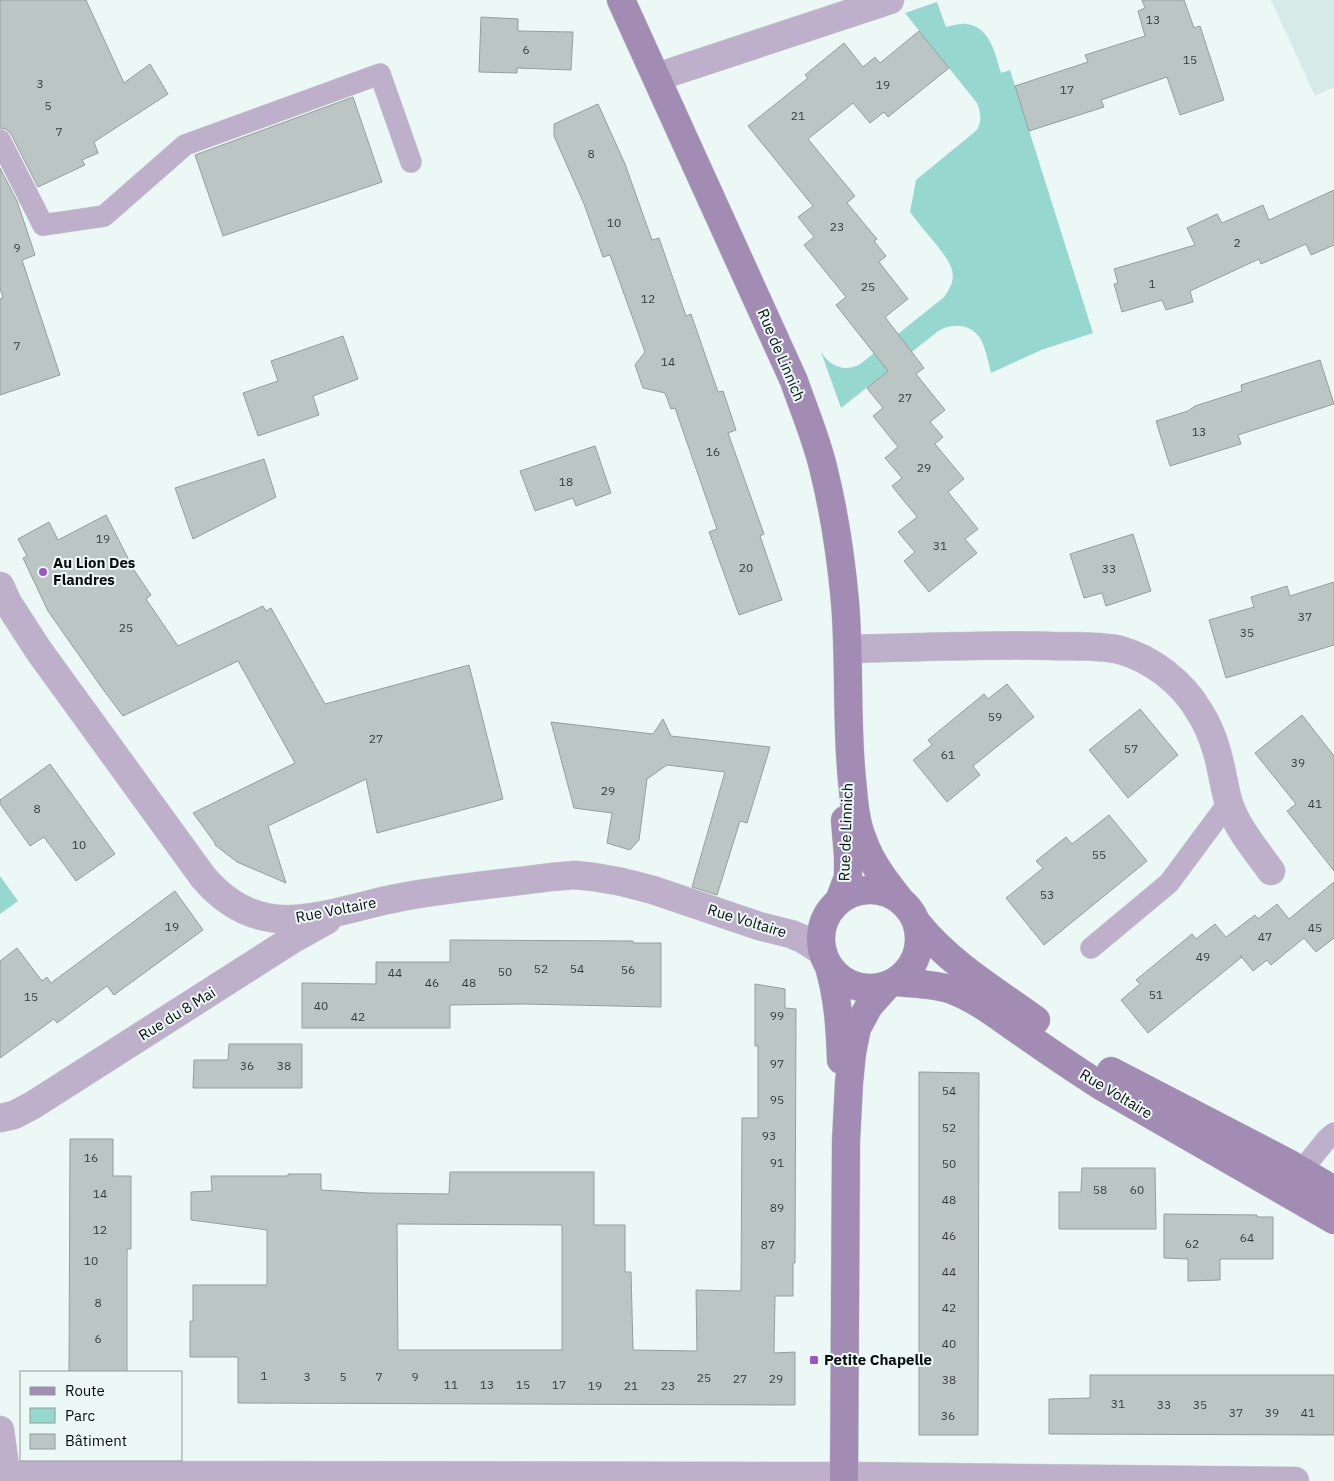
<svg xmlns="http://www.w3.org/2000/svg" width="1334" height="1481" viewBox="0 0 1334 1481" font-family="'IBM Plex Sans',sans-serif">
<rect width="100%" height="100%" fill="#ecf8f6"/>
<path fill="#d6eae8" d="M1271 0H1334V87L1315 96Z"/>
<path fill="#96d7d0" d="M937 2 946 27C952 26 959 23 966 24 990 26 995 54 1001 73L1010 70 1093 333 1041 350 991 373C988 362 986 348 980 338 970 323 950 323 937 332L841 408 821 352C830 366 843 372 859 365L943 298C962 276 950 262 935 243 926 233 918 222 910 212L916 180 977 130C982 121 981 113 977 103L905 13Z
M0 876 18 901 0 914Z"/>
<path fill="#bbc6c4" stroke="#949f9d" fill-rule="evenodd" d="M0 0H86L124 83 150 64 168 94 94 142 98 153 82 160 85 165 38 187 11 134 6 129 0 128Z
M1142 0H1184L1194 28 1200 26 1224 100 1180 115 1167 77 1101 100 1104 107 1029 131 1015 86 1088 62 1085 55 1145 36 1138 11 1145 8Z
M481 17 518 19V31L573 32 571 70 517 68V73L479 72Z
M919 31 949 68 888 117 884 112 870 123 853 103 808 139 855 196 847 203 877 239 874 241 886 256 879 262 908 299 885 317 924 368 916 374 945 410 930 422 943 437 935 444 964 479 948 492 978 529 965 539 977 553 929 592 904 561 915 552 898 532 917 517 892 486 902 478 885 458 898 447 873 416 883 408 867 388 888 371 836 305 846 297 804 245 814 237 798 217 813 206 748 126 808 78 805 75 844 43 863 67 875 57 880 63Z
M353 97 382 182 223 236 195 155Z
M598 104 625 164 652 240 659 238 686 316 691 314 718 392 723 391 736 430 728 433 764 534 760 536 782 600 739 615 709 532 717 529 675 408 671 409 665 393 643 388 635 365 645 352 610 255 603 257 584 204 554 136V124Z
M0 168 17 201 35 255 22 260 60 375 0 395V299L3 298 0 288Z
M1334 190V245L1311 255 1306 244 1261 264 1259 259 1190 291 1193 302 1166 310 1162 300 1122 312 1114 284 1118 283 1114 269 1195 245 1187 228 1217 214 1222 223 1263 205 1269 220Z
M343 336 358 379 313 396 319 415 258 436 243 393 278 381 271 361Z
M1320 360 1334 404 1238 435 1241 444 1170 466 1156 421 1188 411 1195 406 1242 391 1241 385Z
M595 446 611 493 576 506 573 498 535 511 520 471Z
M264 459 276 497 193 539 175 488Z
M106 515 134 570 151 595 146 599 178 646 263 606 266 611 271 608 325 704 469 665 503 799 377 833 366 779 268 826 286 883 237 862 215 845V843L193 813 295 763 238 661 123 716 102 688 48 611 23 558 27 556 18 539 49 522 58 540Z
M1133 534 1151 591 1106 606 1102 593 1084 598 1070 554Z
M1334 582V645L1226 678 1209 620 1254 607 1251 597 1287 586 1290 596Z
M1007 684 1034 717 973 766 980 775 947 802 913 760 932 745 928 740 984 694 988 699Z
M1140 709 1178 755 1128 798 1089 750Z
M1302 715 1334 756V871L1287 811 1296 804 1255 753Z
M663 719 671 736 770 747 747 823 740 821 717 895 692 887 725 772 667 765 647 779 639 840 630 850 607 843 612 813 574 808 551 722 653 734Z
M50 764 115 854 76 881 44 837 30 846 0 804V800Z
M1109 815 1147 861 1044 945 1006 898 1043 868 1036 861 1066 837 1072 844Z
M1334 882V938L1316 952 1304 938 1271 965 1267 960 1253 971 1240 955 1242 957 1148 1033 1121 1000 1140 984 1136 980 1192 934 1196 939 1215 924 1226 937 1255 915 1258 919 1277 904 1289 919Z
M175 891 203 930 114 995 107 986 57 1023 54 1019 0 1058V961L17 948 42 981 47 977 51 983Z
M450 940 633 941V943H661V1007L523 1004 450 1005V1028H302V983L376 984V962H450Z
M755 984 785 989V1008L796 1009 795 1263H793V1296H775L774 1353 795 1352V1405L238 1403V1357H190V1321H193V1285H267V1230L191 1220V1192L212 1191 211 1176H288V1174H321V1190L370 1193 449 1194 450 1172H594V1225H625V1272H631L633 1350 697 1351 696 1290 741 1291 742 1118H758V1046H755ZM397 1224 562 1225V1350H398Z
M229 1044H302V1088H193L194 1060H228Z
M919 1072 979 1073 978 1435H919Z
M70 1139H113V1176H131V1249H127V1372H69Z
M1082 1168H1155L1156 1229H1059V1192H1081Z
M1164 1214 1257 1215V1217H1273V1259H1220V1280L1188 1281V1259L1164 1258Z
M1090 1375H1334V1435L1049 1434V1399L1090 1398Z"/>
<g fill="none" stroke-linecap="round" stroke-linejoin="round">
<g stroke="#c8d3d1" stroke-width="22">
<path id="lane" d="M0 140 43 225 104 216 185 145 380 74 411 162
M1091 948 1169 883 1229 802
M1302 1170 1327 1139 1334 1133"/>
</g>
<g stroke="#c8d3d1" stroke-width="29">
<path id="street" d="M657 77 890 0
M0 586 8 603 39 651 203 877C220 897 240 912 266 917 303 926 359 905 397 898 448 888 500 884 551 877L575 875 594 877 622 882 653 890 759 926 791 934 803 939 823 952
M848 649C916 648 984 644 1052 646 1074 647 1098 645 1120 650 1152 659 1182 682 1199 711 1207 723 1213 738 1217 752 1222 769 1224 787 1229 804 1238 829 1255 849 1271 871
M0 1118 14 1115 33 1105 293 939 327 920
M0 1430 7 1481
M7 1475 844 1476 1295 1481"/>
</g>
<g stroke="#c8d3d1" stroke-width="29">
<path id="secondary" d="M621 0 794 381C804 410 816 438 823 467 834 511 841 557 845 602 850 661 846 721 852 780 854 800 855 821 863 840 871 863 886 882 901 901
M821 939a49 49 0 1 1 98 0a49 49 0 1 1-98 0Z
M839 901 848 877V856L845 820
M918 924C949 963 996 991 1036 1020
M829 967C838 998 840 1028 841 1060
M896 982C914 984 935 984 952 990 976 999 998 1016 1018 1030 1045 1049 1073 1068 1101 1086L1334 1220
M1111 1071 1290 1164 1334 1190
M844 1481 846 1141 849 1083 852 1053 857 1028 869 1006 886 987"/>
</g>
<use href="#lane" stroke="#beafca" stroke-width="21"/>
<use href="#street" stroke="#beafca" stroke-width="28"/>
<use href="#secondary" stroke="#a38cb4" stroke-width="28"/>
</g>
<g fill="#9b55c8" stroke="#ecf8f6" stroke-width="2">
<circle cx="43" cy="572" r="5"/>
<rect x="809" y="1355" width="10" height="10" rx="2.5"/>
</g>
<g text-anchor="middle" stroke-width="4" stroke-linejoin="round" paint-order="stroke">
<g font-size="12" fill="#363c3b">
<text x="1153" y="24">13</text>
<text x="526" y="54">6</text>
<text x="1190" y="64">15</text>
<text x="40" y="88">3</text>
<text x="883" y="89">19</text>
<text x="1067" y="94">17</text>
<text x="48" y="110">5</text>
<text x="798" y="120">21</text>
<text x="59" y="136">7</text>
<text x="591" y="158">8</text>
<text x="614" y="227">10</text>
<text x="837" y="231">23</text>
<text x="1237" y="247">2</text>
<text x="17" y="252">9</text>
<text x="1152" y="288">1</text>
<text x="868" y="291">25</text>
<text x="648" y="303">12</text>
<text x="17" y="350">7</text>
<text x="668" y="366">14</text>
<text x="905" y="402">27</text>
<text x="1199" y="436">13</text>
<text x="713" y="456">16</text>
<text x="924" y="472">29</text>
<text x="566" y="486">18</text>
<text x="103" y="543">19</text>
<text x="940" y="550">31</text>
<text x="746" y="572">20</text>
<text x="1109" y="573">33</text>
<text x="1305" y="621">37</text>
<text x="126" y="632">25</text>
<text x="1247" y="637">35</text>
<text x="995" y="721">59</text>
<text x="376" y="743">27</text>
<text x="1131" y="753">57</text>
<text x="948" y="759">61</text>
<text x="1298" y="767">39</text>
<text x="608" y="795">29</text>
<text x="1315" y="808">41</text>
<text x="37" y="813">8</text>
<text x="79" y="849">10</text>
<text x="1099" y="859">55</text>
<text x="1047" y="899">53</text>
<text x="172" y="931">19</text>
<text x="1315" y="932">45</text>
<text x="1265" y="941">47</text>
<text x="1203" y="961">49</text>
<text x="541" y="973">52</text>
<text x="577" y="973">54</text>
<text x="628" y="974">56</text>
<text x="505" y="976">50</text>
<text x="395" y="977">44</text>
<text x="432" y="987">46</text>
<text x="469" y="987">48</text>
<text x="1156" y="999">51</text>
<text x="31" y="1001">15</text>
<text x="321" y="1010">40</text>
<text x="777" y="1020">99</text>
<text x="358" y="1021">42</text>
<text x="777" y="1068">97</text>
<text x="247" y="1070">36</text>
<text x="284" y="1070">38</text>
<text x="949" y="1095">54</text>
<text x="777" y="1104">95</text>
<text x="949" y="1132">52</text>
<text x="769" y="1140">93</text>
<text x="91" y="1162">16</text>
<text x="777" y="1167">91</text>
<text x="949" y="1168">50</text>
<text x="1100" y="1194">58</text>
<text x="1137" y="1194">60</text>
<text x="100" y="1198">14</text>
<text x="949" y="1204">48</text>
<text x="777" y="1212">89</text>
<text x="100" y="1234">12</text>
<text x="949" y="1240">46</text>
<text x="1247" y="1242">64</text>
<text x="1192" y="1248">62</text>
<text x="768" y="1249">87</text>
<text x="91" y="1265">10</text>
<text x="949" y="1276">44</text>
<text x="98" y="1307">8</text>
<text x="949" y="1312">42</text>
<text x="98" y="1343">6</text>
<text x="949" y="1348">40</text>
<text x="264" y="1380">1</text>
<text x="307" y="1381">3</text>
<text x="343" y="1381">5</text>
<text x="379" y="1381">7</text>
<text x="415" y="1381">9</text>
<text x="704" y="1382">25</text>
<text x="740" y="1383">27</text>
<text x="776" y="1383">29</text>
<text x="949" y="1384">38</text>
<text x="451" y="1389">11</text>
<text x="487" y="1389">13</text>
<text x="523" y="1389">15</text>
<text x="559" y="1389">17</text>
<text x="595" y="1390">19</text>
<text x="631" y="1390">21</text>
<text x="668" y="1390">23</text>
<text x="1118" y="1408">31</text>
<text x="1164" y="1409">33</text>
<text x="1200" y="1409">35</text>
<text x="1236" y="1417">37</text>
<text x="1272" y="1417">39</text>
<text x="1308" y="1417">41</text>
<text x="948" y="1420">36</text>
</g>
<g font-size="15" fill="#0a0e0d" stroke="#ecf8f6">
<text transform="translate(781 355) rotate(67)" y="5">Rue de Linnich</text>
<text transform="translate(846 832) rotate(-88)" y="5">Rue de Linnich</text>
<text transform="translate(336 910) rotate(-11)" y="5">Rue Voltaire</text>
<text transform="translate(747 921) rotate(17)" y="5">Rue Voltaire</text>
<text transform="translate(177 1014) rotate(-32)" y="5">Rue du 8 Mai</text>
<text transform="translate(1116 1094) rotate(31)" y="5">Rue Voltaire</text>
</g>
<g font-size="15" font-weight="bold" fill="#0a0e0d" stroke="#ecf8f6" text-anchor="start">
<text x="53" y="568">Au Lion Des<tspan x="53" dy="17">Flandres</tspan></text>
<text x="824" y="1365">Petite Chapelle</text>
</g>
</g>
<rect x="20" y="1371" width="162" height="90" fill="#ecf8f6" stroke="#929a99"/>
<rect x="30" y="1387" width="25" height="8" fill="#a38cb4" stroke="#929a99"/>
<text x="65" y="1396" font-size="15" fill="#0a0e0d">Route</text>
<rect x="30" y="1408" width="25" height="15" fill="#96d7d0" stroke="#929a99"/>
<text x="65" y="1421" font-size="15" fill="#0a0e0d">Parc</text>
<rect x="30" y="1434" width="25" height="15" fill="#bbc6c4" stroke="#929a99"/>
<text x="65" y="1446" font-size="15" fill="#0a0e0d">Bâtiment</text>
</svg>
